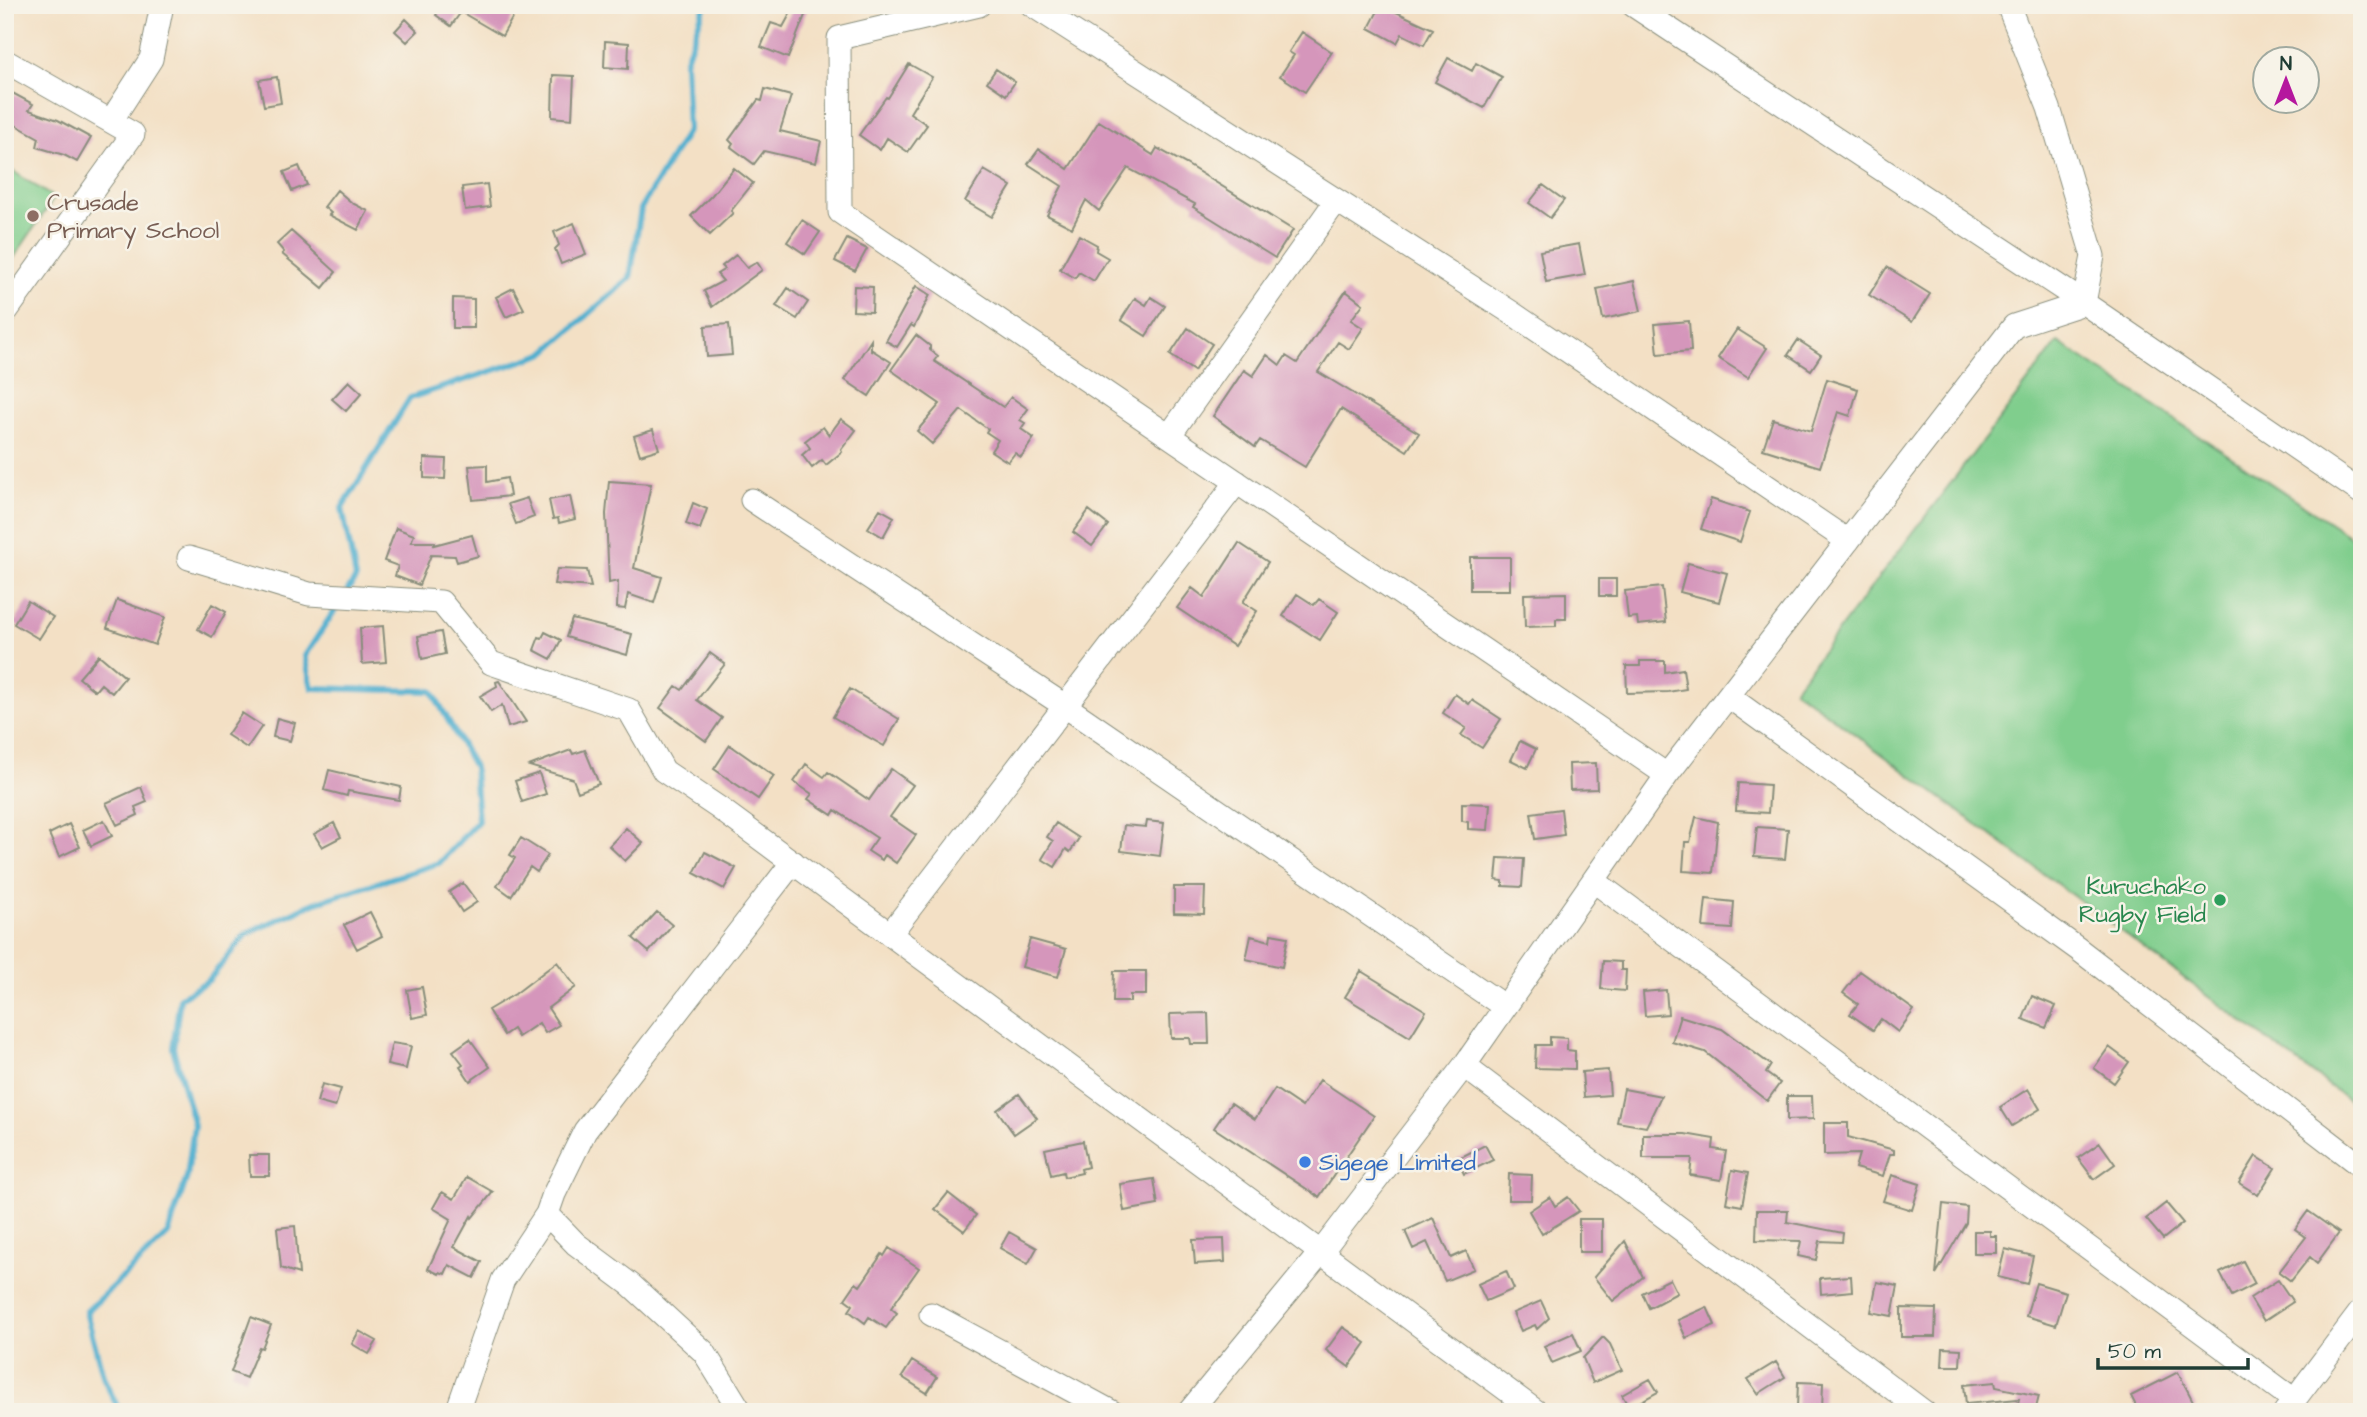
<svg xmlns="http://www.w3.org/2000/svg" width="2367" height="1417" viewBox="0 0 2367 1417" font-family="'Architects Daughter',sans-serif">
<rect width="100%" height="100%" fill="#f7f3e8"/>
<filter id="ink" filterUnits="userSpaceOnUse"><feTurbulence type="fractalNoise" baseFrequency=".0143" numOctaves="2"/><feDisplacementMap in="SourceGraphic" scale="14" xChannelSelector="R" yChannelSelector="G"/><feConvolveMatrix kernelMatrix="1 2 1 2 8 2 1 2 1" color-interpolation-filters="sRGB"/></filter>
<filter id="wash" filterUnits="userSpaceOnUse"><feTurbulence type="fractalNoise" baseFrequency=".00686" numOctaves="4" result="noise"/><feDisplacementMap in="SourceGraphic" scale="28" xChannelSelector="R" yChannelSelector="G"/><feGaussianBlur stdDeviation="1.57" result="paint"/><feColorMatrix in="noise" values="0 0 0 0 0 0 0 0 0 0 0 0 0 0 0 0 0 1.4 0 .05"/><feComposite in="paint" operator="in"/></filter>
<g filter="url(#wash)">
<rect width="100%" height="100%" fill="#f3e0c5"/>
<path fill="#80ce8d" stroke="#508660" stroke-width="2" d="M5 166 54 198 5 271Z
M2058 342 2362 544V1110L1794 689Z"/>
<g fill="none" stroke-linecap="round" stroke-linejoin="round">
<path stroke="#50afcf" stroke-width="6" d="M348 590 356 578 342 508 410 398 543 354 630 278 641 208 688 130 685 62 705 5
M120 1412 104 1379 86 1312 168 1234 187 1177 194 1125 173 1048 180 998 209 980 246 934 314 903 439 863 478 821 474 767 432 691 312 688 305 656 340 602"/>
</g>
<g id="blocks">
<path fill="#d596bb" d="M443 5H498L514 15 502 36 461 12 451 26 436 15Z
M795 5H809L788 58 761 47 771 23 783 27Z
M1381 5 1433 29 1424 45 1402 34 1397 43 1369 28Z
M406 19 418 31 407 42 395 31Z
M1302 32 1332 52 1305 92 1280 76 1294 55 1289 52Z
M605 41 629 43 628 69 604 67Z
M1448 58 1472 71 1476 63 1502 77 1484 108 1435 82Z
M909 64 932 77 910 113 927 125 908 152 887 138 880 150 859 135 886 97 888 98Z
M996 69 1015 82 1006 95 987 82Z
M553 75 574 76 572 119 552 117Z
M277 77 281 103 264 106 259 80Z
M5 89 33 104 29 110 58 120 91 138 77 162 64 155 37 147 39 138 5 119Z
M765 89 791 96 780 131 821 141 816 163 764 151 754 164 731 147 733 144 729 140 758 100 762 101Z
M1099 121 1153 155 1157 148 1186 164 1293 230 1275 258 1193 207 1195 204 1128 168 1099 211 1086 200 1072 228 1047 215 1062 186 1028 164 1039 149 1068 169Z
M299 166 307 185 292 191 284 172Z
M734 168 753 183 731 211 733 213 710 235 691 216 712 195Z
M984 170 1011 186 992 217 965 201Z
M487 184 490 207 465 210 462 187Z
M1543 185 1564 200 1550 218 1529 203Z
M337 190 352 203 368 211 358 230 329 215 331 213 324 207Z
M802 220 820 232 805 254 787 242Z
M574 223 586 254 561 264 555 249 559 245 554 232Z
M291 231 336 272 323 288 282 254 284 252 277 244Z
M1079 235 1097 245 1096 251 1108 258 1094 281 1079 272 1075 278 1060 269Z
M847 239 867 249 855 271 835 261Z
M1579 244 1585 275 1546 282 1540 251Z
M736 255 747 268 757 262 762 270 712 307 704 291 723 281 717 274 725 269 722 266Z
M1887 267 1930 294 1912 322 1869 295Z
M1634 281 1641 311 1603 319 1597 289Z
M854 286 873 287 872 312 853 311Z
M916 286 930 295 914 327 911 325 897 347 886 341Z
M513 288 524 309 506 317 496 297Z
M788 288 808 302 797 319 776 306Z
M1346 291 1363 304 1351 320 1363 328 1349 349 1338 342 1318 372 1419 433 1407 451 1341 409 1305 467 1260 440 1255 447 1213 416 1244 370 1253 376 1267 355 1280 365 1286 356 1297 363Z
M1151 297 1165 306 1146 336 1121 320 1135 298 1146 305Z
M453 298 474 299V328H453Z
M1689 321 1691 351 1658 354 1655 324Z
M729 324 732 355 707 357 705 326Z
M1188 328 1212 344 1194 371 1170 355Z
M1737 329 1767 348 1748 377 1718 358Z
M916 335 930 346V350L938 356 934 361 1003 407 1011 397 1028 409 1020 420 1025 423 1021 429 1034 438 1021 457 1015 453 1008 462 991 451 998 440 986 432 988 429 961 410 932 444 917 431 940 404 891 370Z
M871 340V352L872 350 891 362 869 396 845 380Z
M1798 340 1821 355 1811 370 1788 355Z
M1827 379 1858 389 1850 416 1838 412 1820 467 1763 449 1773 419 1811 431Z
M349 381 362 393 346 411 332 399Z
M841 419 856 430 841 450 842 452 826 465 822 460 812 468 802 455 810 448 805 441 823 427 829 435Z
M653 430 659 449 640 455 634 436Z
M424 458 446 459 445 479 424 478Z
M487 465V482L507 478 510 496 473 500 469 466Z
M609 481 651 484 634 568 662 577 654 603 628 594 625 609 617 608 618 581 609 583 606 514Z
M570 496 575 519 559 523 558 518 553 519 549 500Z
M527 498 534 517 516 524 508 504Z
M1711 499 1750 512 1740 542 1701 529Z
M693 503 707 509 700 529 686 524Z
M880 509 894 517 883 537 868 528Z
M1089 510 1108 525 1092 546 1073 532Z
M396 528 414 535 411 542H435L434 545 472 535 478 556 457 562 455 556 431 555 419 585 395 576 398 566 384 561Z
M1239 543 1268 562 1243 602 1257 611 1234 646 1177 608 1192 588 1204 597Z
M1470 557H1510V590H1470Z
M1688 563 1727 573 1719 602 1680 592Z
M557 569 587 570 591 587 554 584Z
M1599 579H1616V596H1599Z
M1662 587 1666 622 1638 625 1637 617 1628 618 1625 591Z
M1566 593V619H1556V626L1525 627 1524 594Z
M1297 594 1314 605 1319 599 1338 612 1320 640 1283 616Z
M117 600 165 617 155 645 107 628Z
M28 601 53 617 39 639 14 624Z
M212 604 226 612 212 637 198 629Z
M572 619 632 634 627 655 566 637Z
M383 626 386 662 362 664 360 628Z
M441 632 445 654 422 659 418 636Z
M545 632 561 640 551 659 534 650 539 637 542 638Z
M710 653 725 664 697 700 722 718 706 741 660 708 676 686 682 690Z
M99 655 125 677 112 693 101 684 95 691 79 678Z
M1640 661H1665V672L1683 669 1686 689 1668 692 1627 693 1626 666H1640Z
M499 681 526 722 508 727 502 705 491 712 480 696 497 686 496 682Z
M850 689 899 719 884 746 833 717Z
M1455 694 1469 704 1472 700 1501 719 1482 748 1461 735 1466 728 1443 713Z
M242 713 262 726 247 748 227 735Z
M277 718 295 723 290 741 273 737Z
M1520 741 1536 749 1527 768 1511 760Z
M730 745 774 776 758 799 714 769Z
M571 750 573 754 585 750 599 784 578 792 573 779 529 766Z
M1596 763 1597 789 1570 790 1569 764Z
M806 764 824 777 828 772 869 800 891 769 913 785 890 817 916 835 896 863 885 855 882 860 868 851 877 838 835 810 832 815 808 799 812 794 794 782Z
M329 770 401 787 399 800 348 791 347 796 324 790Z
M539 773 546 794 522 802 515 781Z
M1738 783 1770 785 1768 813 1736 811Z
M141 787 147 802 135 807 138 815 117 825 106 803Z
M1462 803 1490 804 1488 830 1468 829V822L1462 821Z
M1561 809 1564 835 1535 839 1531 813Z
M1696 817 1718 822 1713 873 1683 871 1685 842H1690Z
M104 820 112 836 91 846 83 830Z
M1147 821 1164 823 1160 856 1121 851 1124 825 1146 827Z
M334 823 341 837 322 847 314 834Z
M1056 823 1079 838 1070 852 1066 849 1055 867 1042 859 1053 841 1047 837Z
M69 824 80 847 59 857 49 834Z
M1757 827 1788 829 1785 859 1754 857Z
M626 828 643 843 625 861 609 846Z
M521 838 548 855 537 872 530 867 511 896 497 886 515 858 510 855Z
M705 852 736 868 724 889 694 873Z
M1498 858 1524 859 1522 887 1503 886V881L1496 880Z
M463 883 477 902 462 912 449 892Z
M1174 887H1205L1204 914 1174 913Z
M1706 899 1734 902 1732 929 1703 927Z
M370 912 382 936 357 949 344 925Z
M657 912 672 925 649 952 633 938Z
M1271 934 1288 937 1282 967 1246 959 1251 936 1270 941Z
M1030 939 1066 949 1058 977 1022 967Z
M1603 961 1621 962V970H1626L1625 991 1601 989Z
M557 962 576 987 548 1008 559 1025 545 1033 539 1023 518 1037 513 1029 504 1035 488 1010 515 994Z
M1114 971H1146V995H1130V1002H1113Z
M1361 971 1426 1011 1410 1037 1345 997Z
M1860 971 1914 1010 1898 1032 1881 1019 1873 1030 1850 1014 1858 1004 1843 993Z
M422 987 427 1015 412 1018 407 990Z
M1666 990 1668 1014 1645 1016 1643 992Z
M2032 996 2056 1006 2046 1028 2023 1019Z
M1208 1013 1209 1044H1191L1190 1038H1171L1170 1014Z
M1680 1016 1722 1029 1771 1065 1766 1073 1780 1083 1767 1101 1705 1052 1672 1042Z
M1550 1037 1567 1038V1050L1575 1051V1069L1535 1068 1536 1045H1550Z
M470 1039 490 1067 470 1081 460 1066 463 1064 453 1051Z
M392 1043 411 1046 406 1069 387 1065Z
M2109 1047 2129 1062 2114 1083 2094 1068Z
M1608 1070 1610 1095 1584 1097 1582 1072Z
M1320 1080 1374 1116 1319 1197 1214 1128 1231 1103 1255 1119 1275 1089 1302 1107Z
M322 1084 341 1089 335 1107 317 1102Z
M1624 1089 1661 1096 1646 1127 1617 1122Z
M2028 1089 2040 1109 2012 1126 2000 1107Z
M1019 1094 1037 1118 1014 1134 997 1110Z
M1787 1096H1812L1813 1119 1787 1120Z
M1824 1123H1848V1137L1894 1150V1154H1890L1883 1176 1855 1168 1859 1154 1824 1155Z
M1643 1134H1685L1714 1139 1713 1149 1726 1151 1721 1180 1690 1175 1692 1158H1643Z
M1083 1141 1088 1167 1081 1169 1082 1173 1064 1177 1063 1172 1051 1175 1045 1149Z
M2100 1143 2115 1164 2094 1179 2078 1158Z
M1485 1145 1493 1160 1464 1174 1457 1159Z
M249 1155H269V1176H250Z
M2256 1156 2275 1168 2258 1195 2239 1183Z
M1732 1170 1748 1173 1742 1206 1726 1203Z
M1509 1174 1532 1175 1531 1200H1508Z
M1892 1175 1920 1184 1912 1210 1883 1201Z
M467 1177 493 1192 472 1218 471 1216 454 1247 482 1262 474 1278 449 1265 445 1274 440 1272 439 1274 428 1269 451 1219 433 1208 442 1192 454 1199Z
M1154 1179 1158 1205 1124 1211 1120 1184Z
M948 1193 976 1215 964 1231 935 1209Z
M1550 1197 1555 1206 1568 1197 1579 1211 1542 1234 1529 1211Z
M2166 1203 2183 1223 2163 1239 2146 1219Z
M1943 1204 1967 1207 1966 1223 1936 1274Z
M1757 1210H1788L1787 1222 1843 1233 1842 1242 1820 1241 1816 1260 1798 1256 1801 1241 1756 1240Z
M2308 1211 2339 1233 2317 1263 2310 1257 2291 1281 2279 1272 2306 1237 2295 1229Z
M1433 1218 1451 1258 1466 1251 1474 1269 1445 1281 1427 1242 1413 1249 1405 1231Z
M1579 1219H1602V1252H1579Z
M295 1226 299 1274 281 1268 277 1228Z
M1974 1231H1990V1236H1996V1253H1974Z
M1009 1232 1037 1248 1028 1264 1000 1248Z
M1224 1239 1225 1262 1195 1264 1193 1240Z
M1625 1241 1643 1277 1613 1301 1594 1277Z
M889 1248 919 1268 891 1308 897 1313 886 1328 869 1317 865 1323 849 1311 853 1305 845 1299 856 1283 860 1286 882 1254 884 1256Z
M2005 1249 2033 1256 2027 1284 1998 1277Z
M2243 1261 2255 1284 2232 1296 2220 1273Z
M1506 1271 1514 1289 1486 1301 1478 1284Z
M1851 1276 1852 1291 1821 1294 1820 1278Z
M1670 1279 1677 1293 1649 1308 1642 1293Z
M2278 1280 2293 1302 2264 1321 2250 1298Z
M1877 1282 1898 1286 1892 1316 1871 1312Z
M2036 1283 2066 1292 2056 1325 2026 1316Z
M1541 1301 1549 1318 1537 1329 1535 1325 1521 1331 1513 1313Z
M1707 1307 1715 1325 1686 1338 1678 1320Z
M1901 1308 1936 1309 1935 1337H1901Z
M251 1317 271 1325 262 1348 259 1347 246 1378 231 1372Z
M1343 1327 1366 1343 1349 1367 1326 1350Z
M359 1331 377 1341 369 1354 352 1344Z
M1573 1333 1581 1351 1552 1363 1544 1346Z
M1603 1337 1610 1344 1622 1370 1593 1383 1583 1358Z
M1943 1348 1961 1349 1960 1366H1942Z
M912 1361 937 1377 927 1393 902 1377Z
M1776 1362 1785 1377 1758 1394 1748 1379Z
M2178 1372 2196 1407 2187 1412H2139L2131 1396Z
M1650 1379 1658 1392 1629 1408 1622 1395Z
M1798 1382 1823 1383 1822 1409 1797 1408Z
M1995 1382 1996 1387 2039 1396 2035 1412H2016L2019 1399 1966 1404 1964 1385Z"/>
</g>
</g>
<g filter="url(#ink)">
<use href="#blocks" fill-opacity="0" stroke="#898e7c" stroke-width="2"/>
<g fill="none" stroke-linecap="round" stroke-linejoin="round">
<g stroke="#898e7c" stroke-width="25">
<path id="minor" d="M979 5 839 38 840 212 1667 775
M1032 5 1512 313 1848 541
M1633 5 2084 303 2362 493
M5 61 133 134 5 313
M111 121 151 59 162 5
M1169 436 1336 201
M752 500 1065 706 1505 1007
M189 558 309 594 441 602 491 663 629 710 664 771 719 808 1537 1412
M1728 696 2078 949 2362 1167
M1594 881 2294 1400
M890 934 1237 482
M1464 1066 1924 1412
M547 1214 576 1244 631 1285 704 1352 741 1412
M931 1314 1112 1412
M457 1412 503 1280 547 1214 554 1194 585 1131 793 862
M1189 1412 1321 1252 1464 1066 1667 775 2014 326 2084 303 2093 256 2049 108 2008 5
M2285 1412 2362 1310"/>
</g>
<use href="#minor" stroke="#fff" stroke-width="23"/>
</g>
</g>
<circle fill="#8d6e63" stroke="#f7f3e8" stroke-width="2.5" cx="33" cy="216" r="7"/>
<circle fill="#2e9e5b" stroke="#f7f3e8" stroke-width="2.5" cx="2220" cy="900" r="7"/>
<circle fill="#3f7fe0" stroke="#f7f3e8" stroke-width="2.5" cx="1305" cy="1162" r="7"/>
<g text-anchor="middle" stroke-width="5" stroke-linejoin="round" paint-order="stroke">
<g font-size="24" fill="#785e54" stroke="#f7f3e8" text-anchor="start">
<text x="47" y="210">Crusade<tspan x="47" dy="28">Primary School</tspan></text>
</g>
<g font-size="24" fill="#27864d" stroke="#f7f3e8" text-anchor="end">
<text x="2206" y="894">Kuruchako<tspan x="2206" dy="28">Rugby Field</tspan></text>
</g>
<g font-size="24" fill="#366cbe" stroke="#f7f3e8" text-anchor="start">
<text x="1319" y="1170">Sigege Limited</text>
</g>
</g>
<rect width="2367" height="1417" fill="none" stroke="#f7f3e8" stroke-width="28"/>
<g transform="translate(2286 80)"><circle r="33" fill="#f7f3e8" stroke="#a1aaa0" stroke-width="2"/>
<path d="M0-5L12 26L0 18L-12 26Z" fill="#b5179e"/>
<text y="-10" font-size="19" font-weight="bold" text-anchor="middle" fill="#1f3d34">N</text>
</g>
<path d="M2098 1358v10h150v-10" fill="none" stroke="#1f3d34" stroke-width="3.5"/>
<text x="2108" y="1358" font-size="21" fill="#1f3d34" stroke="#f7f3e8" stroke-width="5" paint-order="stroke">50 m</text>
</svg>
